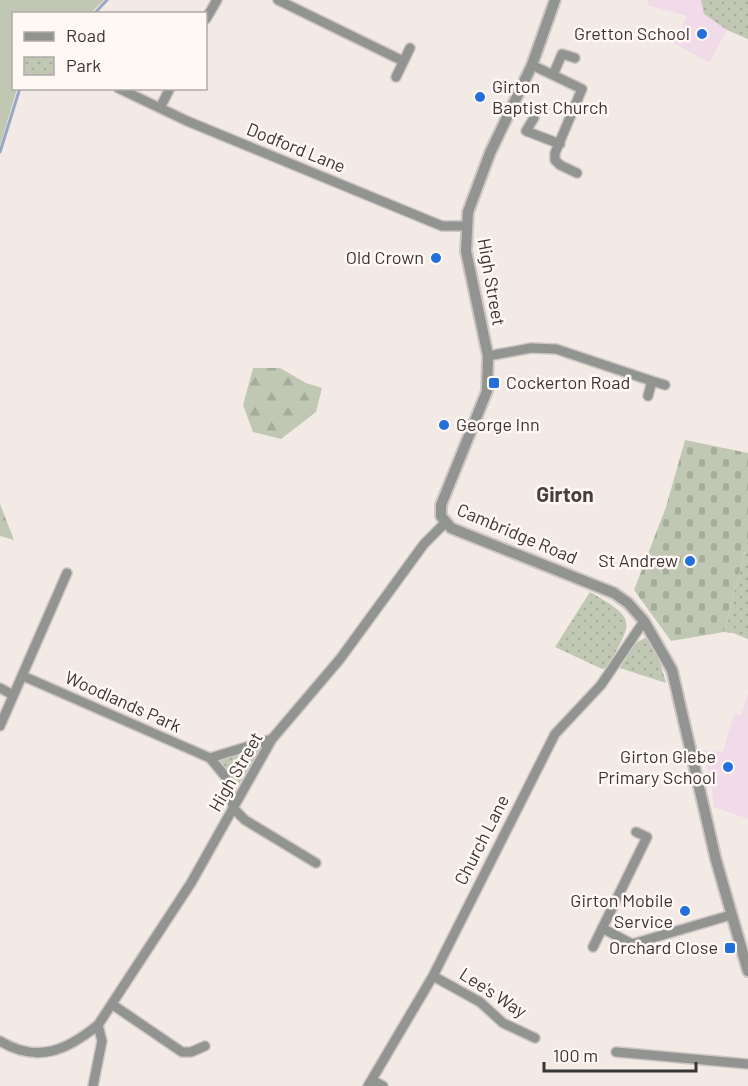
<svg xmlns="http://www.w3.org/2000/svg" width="748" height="1086" viewBox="0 0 748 1086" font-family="Barlow,sans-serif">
<defs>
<pattern id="forest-firs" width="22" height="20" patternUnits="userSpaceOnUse" patternTransform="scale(1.5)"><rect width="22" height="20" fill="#c0c8b3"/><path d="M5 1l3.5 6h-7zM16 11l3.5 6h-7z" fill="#a6ac9b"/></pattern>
<pattern id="cemetery-stones" width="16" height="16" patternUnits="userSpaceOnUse" patternTransform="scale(1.5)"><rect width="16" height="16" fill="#c0c8b3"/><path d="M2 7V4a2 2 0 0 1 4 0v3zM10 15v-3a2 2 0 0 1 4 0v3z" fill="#a6ac9b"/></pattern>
<pattern id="park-dots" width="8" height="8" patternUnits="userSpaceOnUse" patternTransform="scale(1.5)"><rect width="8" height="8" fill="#c0c8b3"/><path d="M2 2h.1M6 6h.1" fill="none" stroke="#a6ac9b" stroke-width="1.8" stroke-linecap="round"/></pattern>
</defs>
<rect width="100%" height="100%" fill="#f3eae6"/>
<path fill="#f1dbe8" d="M648 0H748V39L727 30 709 63 674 43 687 16 647 5Z
M748 693V819L714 807 711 782 702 750 723 752 734 714 741 715Z"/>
<path fill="#c0c8b3" d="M0 0H104L91 13 14 14V88L17 89 0 146Z"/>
<path fill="url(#forest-firs)" d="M253 368H280L306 383 322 388 316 412 281 439 253 432 243 405Z
M0 504 14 540 0 536Z"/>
<path fill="url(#cemetery-stones)" d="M685 440 748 453V540L724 632 671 641 634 590 666 507Z"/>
<path fill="url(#park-dots)" d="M701 0H748V39L727 30 704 14Z
M748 540V639L733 633 724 632Z
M590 592C639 620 632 621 607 668L602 669 555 647Z
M647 637 659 658 666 683 620 668 635 643Z
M264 745 235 790 218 758Z"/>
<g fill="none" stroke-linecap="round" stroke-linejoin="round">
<path stroke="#96a8c3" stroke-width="3" d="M94 14 107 0
M0 152 20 88"/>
<g stroke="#cec6c3" stroke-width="12">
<path id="minor" d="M278 0 403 61
M206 19 217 0
M532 65 582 89 555 153V160L560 165 577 173
M553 75 562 54 575 58
M396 77 410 48
M118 88 187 121 442 226H466
M160 108 170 88
M534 118 526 131 560 144
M488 356 531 348 556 349 652 381
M648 396 652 381 665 385
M23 676 210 758 225 776 234 809 245 820 316 863
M0 688 13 695
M0 726 67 573
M210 758 272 739
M602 928 632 944 731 915
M593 947 647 837 636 832
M433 976 480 1002 503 1023 535 1038
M113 1005 182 1052H191L205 1046
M0 1041C38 1064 67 1050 98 1025L191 883 272 739 340 659 424 544 445 523
M616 1052 748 1064
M372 1080 383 1086
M93 1086 102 1041 98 1025
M368 1086 433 976 555 734 601 685 644 621"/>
</g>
<g stroke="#cec6c3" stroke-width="14">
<path id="tertiary" d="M555 0 532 65 490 153 468 212 466 251 488 356 487 391 441 505V516L451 528 614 593 628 603 644 621 672 670 716 860 748 971"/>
</g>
<use href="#minor" stroke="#929491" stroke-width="9"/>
<use href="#tertiary" stroke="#929491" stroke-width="10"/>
</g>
<g fill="#236fdb" stroke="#fff8f4" stroke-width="2">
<circle cx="702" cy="34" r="6"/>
<circle cx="480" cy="97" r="6"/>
<circle cx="436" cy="258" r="6"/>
<rect x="488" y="377" width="12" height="12" rx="3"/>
<circle cx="444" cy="425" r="6"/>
<circle cx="690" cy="561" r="6"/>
<circle cx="728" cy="767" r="6"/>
<circle cx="685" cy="911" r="6"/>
<rect x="724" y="942" width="12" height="12" rx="3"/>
</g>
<g text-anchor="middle" stroke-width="5" stroke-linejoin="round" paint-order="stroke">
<g font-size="18" fill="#3a3635" stroke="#fff8f4" text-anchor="end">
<text x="690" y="40">Gretton School</text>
<text x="492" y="93" text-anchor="start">Girton<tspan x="492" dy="21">Baptist Church</tspan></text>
<text x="424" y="264">Old Crown</text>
<text x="506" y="389" text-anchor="start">Cockerton Road</text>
<text x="456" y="431" text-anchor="start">George Inn</text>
<text x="678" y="567">St Andrew</text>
<text x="716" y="763">Girton Glebe<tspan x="716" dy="21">Primary School</tspan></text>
<text x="673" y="907">Girton Mobile<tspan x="673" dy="21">Service</tspan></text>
<text x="718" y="954">Orchard Close</text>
</g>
<g font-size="18" fill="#3a3635" stroke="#fff8f4">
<text transform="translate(296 148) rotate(22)" y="6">Dodford Lane</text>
<text transform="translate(491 282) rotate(80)" y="6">High Street</text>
<text transform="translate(517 534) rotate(23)" y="6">Cambridge Road</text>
<text transform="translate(123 702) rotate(24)" y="6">Woodlands Park</text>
<text transform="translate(236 772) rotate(-60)" y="6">High Street</text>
<text transform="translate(482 840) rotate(-63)" y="6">Church Lane</text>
<text transform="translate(493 993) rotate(33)" y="6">Lee's Way</text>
</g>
<g font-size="21" font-weight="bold" fill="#463f3c" stroke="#fff8f4">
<text x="565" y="502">Girton</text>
</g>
</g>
<rect x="12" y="12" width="195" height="78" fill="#fff8f4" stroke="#b0aaa8" stroke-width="1.5"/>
<rect x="24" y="32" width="30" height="9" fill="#929491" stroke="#b0aaa8" stroke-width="1.5"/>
<text x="66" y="42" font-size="18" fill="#3a3635">Road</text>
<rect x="24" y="57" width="30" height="18" fill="url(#park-dots)" stroke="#b0aaa8" stroke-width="1.5"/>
<text x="66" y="72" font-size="18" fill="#3a3635">Park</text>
<path d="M544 1062v9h152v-9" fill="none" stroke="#3a3635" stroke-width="3"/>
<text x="553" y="1062" font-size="18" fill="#3a3635" stroke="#fff8f4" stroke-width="4.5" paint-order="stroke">100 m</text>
</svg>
